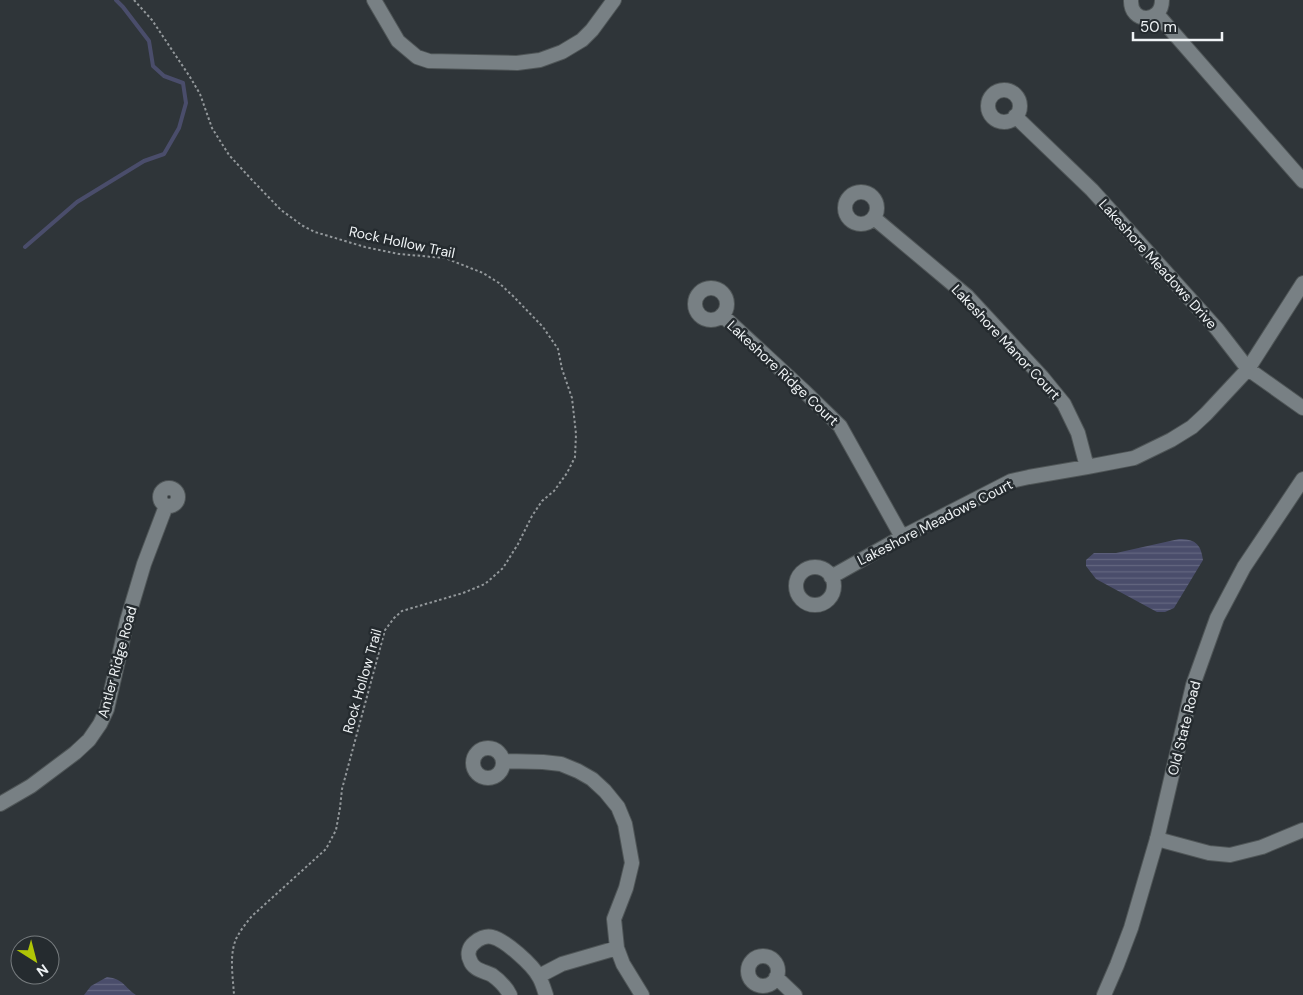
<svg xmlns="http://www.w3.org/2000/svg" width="1303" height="995" viewBox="0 0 1303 995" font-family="'DM Sans',sans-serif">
<defs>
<pattern id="water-rules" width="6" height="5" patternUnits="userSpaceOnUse" patternTransform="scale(1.25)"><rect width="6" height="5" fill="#4a4d6b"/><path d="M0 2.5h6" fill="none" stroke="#646781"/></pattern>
</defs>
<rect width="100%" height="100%" fill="#2f3539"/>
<path fill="url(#water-rules)" d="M1179 539C1194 539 1201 543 1203 560L1174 608 1165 612H1157L1096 579 1086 566V560L1094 553H1116Z
M107 977C124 979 124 987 136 995H84L91 986Z"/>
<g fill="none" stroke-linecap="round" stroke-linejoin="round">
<path stroke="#4a4d6b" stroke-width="4" d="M25 247 77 202 144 161 164 154 179 128 186 103 183 83 164 76 153 66 149 41 123 7 116 0"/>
<g stroke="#4f5557" stroke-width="16">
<path id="minor" d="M374 0 398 41 417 57 429 61 517 63 540 60 562 52 582 40 592 30 614 0
M1131 0C1130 24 1162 24 1162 0
M1157 14 1303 181
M988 106a16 16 0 1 1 32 0a16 16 0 1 1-32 0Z
M1015 116 1092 190 1217 329 1248 369 1303 408
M845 208a16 16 0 1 1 32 0a16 16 0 1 1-32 0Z
M874 218 967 296 1042 377 1064 404 1078 433 1087 467
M695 304a16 16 0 1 1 32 0a16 16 0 1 1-32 0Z
M722 315 804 391 840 426 902 537
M160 497a9 9 0 1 1 18 0a9 9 0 1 1-18 0Z
M796 586a19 19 0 1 1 38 0a19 19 0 1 1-38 0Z
M831 577 902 537 1011 481 1029 477 1087 467 1134 458 1171 440 1192 427 1206 414 1248 369 1303 283
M473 763a15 15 0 1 1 30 0a15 15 0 1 1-30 0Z
M503 761 543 762 561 764 578 771 592 779 605 791 618 807 625 824 632 863 626 888 614 919 617 948 623 964 642 995
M0 804 31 786 75 753 89 740 100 724 107 709 127 621 144 564 166 506
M1157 839 1209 853 1230 855 1262 847 1303 830
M748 971a15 15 0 1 1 30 0a15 15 0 1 1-30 0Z
M539 976 562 964 617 948
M776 977 795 995
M510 995C506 987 499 980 492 975 484 971 473 970 470 960 467 954 469 947 474 943 478 939 486 935 492 937 505 940 533 965 539 977 542 982 544 989 546 995"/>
</g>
<g stroke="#4f5557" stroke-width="16">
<path id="tertiary" d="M1104 995 1117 965 1131 928 1157 839 1193 685 1217 618 1244 567 1303 479"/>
</g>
<path stroke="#93989b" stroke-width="2" stroke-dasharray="2.5 2.5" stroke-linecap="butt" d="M134 0 152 20 190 77 200 94 212 128 229 155 252 180 281 210 303 226 315 232 365 247 399 254 445 258 483 273 499 283 513 296 543 327 558 349 562 369 572 398 576 434 575 457 567 473 554 491 542 501 532 516 518 544 503 568 485 584 463 593 402 611 394 618 385 630 342 789 340 808 336 830 326 849 252 916C246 923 240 931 236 939 229 956 233 977 234 995"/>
<use href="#minor" stroke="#788084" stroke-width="14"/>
<use href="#tertiary" stroke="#788084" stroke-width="14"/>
</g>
<g text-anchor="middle" stroke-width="5" stroke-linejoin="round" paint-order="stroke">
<g font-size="14" fill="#eff3f5" stroke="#252b2f">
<text transform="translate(402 242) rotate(12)" y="5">Rock Hollow Trail</text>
<text transform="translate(1158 264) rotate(48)" y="5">Lakeshore Meadows Drive</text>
<text transform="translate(1006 342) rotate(47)" y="5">Lakeshore Manor Court</text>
<text transform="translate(783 373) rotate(43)" y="5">Lakeshore Ridge Court</text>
<text transform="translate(935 522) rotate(-27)" y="5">Lakeshore Meadows Court</text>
<text transform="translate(117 662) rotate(-75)" y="5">Antler Ridge Road</text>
<text transform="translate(362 681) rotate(-74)" y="5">Rock Hollow Trail</text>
<text transform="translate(1184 728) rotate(-76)" y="5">Old State Road</text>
</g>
</g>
<g transform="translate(35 960) rotate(144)"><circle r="24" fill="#252b2f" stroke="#767b7e"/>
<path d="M0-4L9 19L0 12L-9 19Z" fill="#afc506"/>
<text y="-8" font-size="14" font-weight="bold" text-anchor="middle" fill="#eff3f5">N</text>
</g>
<path d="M1133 32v8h89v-8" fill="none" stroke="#eff3f5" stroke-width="2.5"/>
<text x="1140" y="32" font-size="15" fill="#eff3f5" stroke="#252b2f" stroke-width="4" paint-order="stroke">50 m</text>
</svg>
